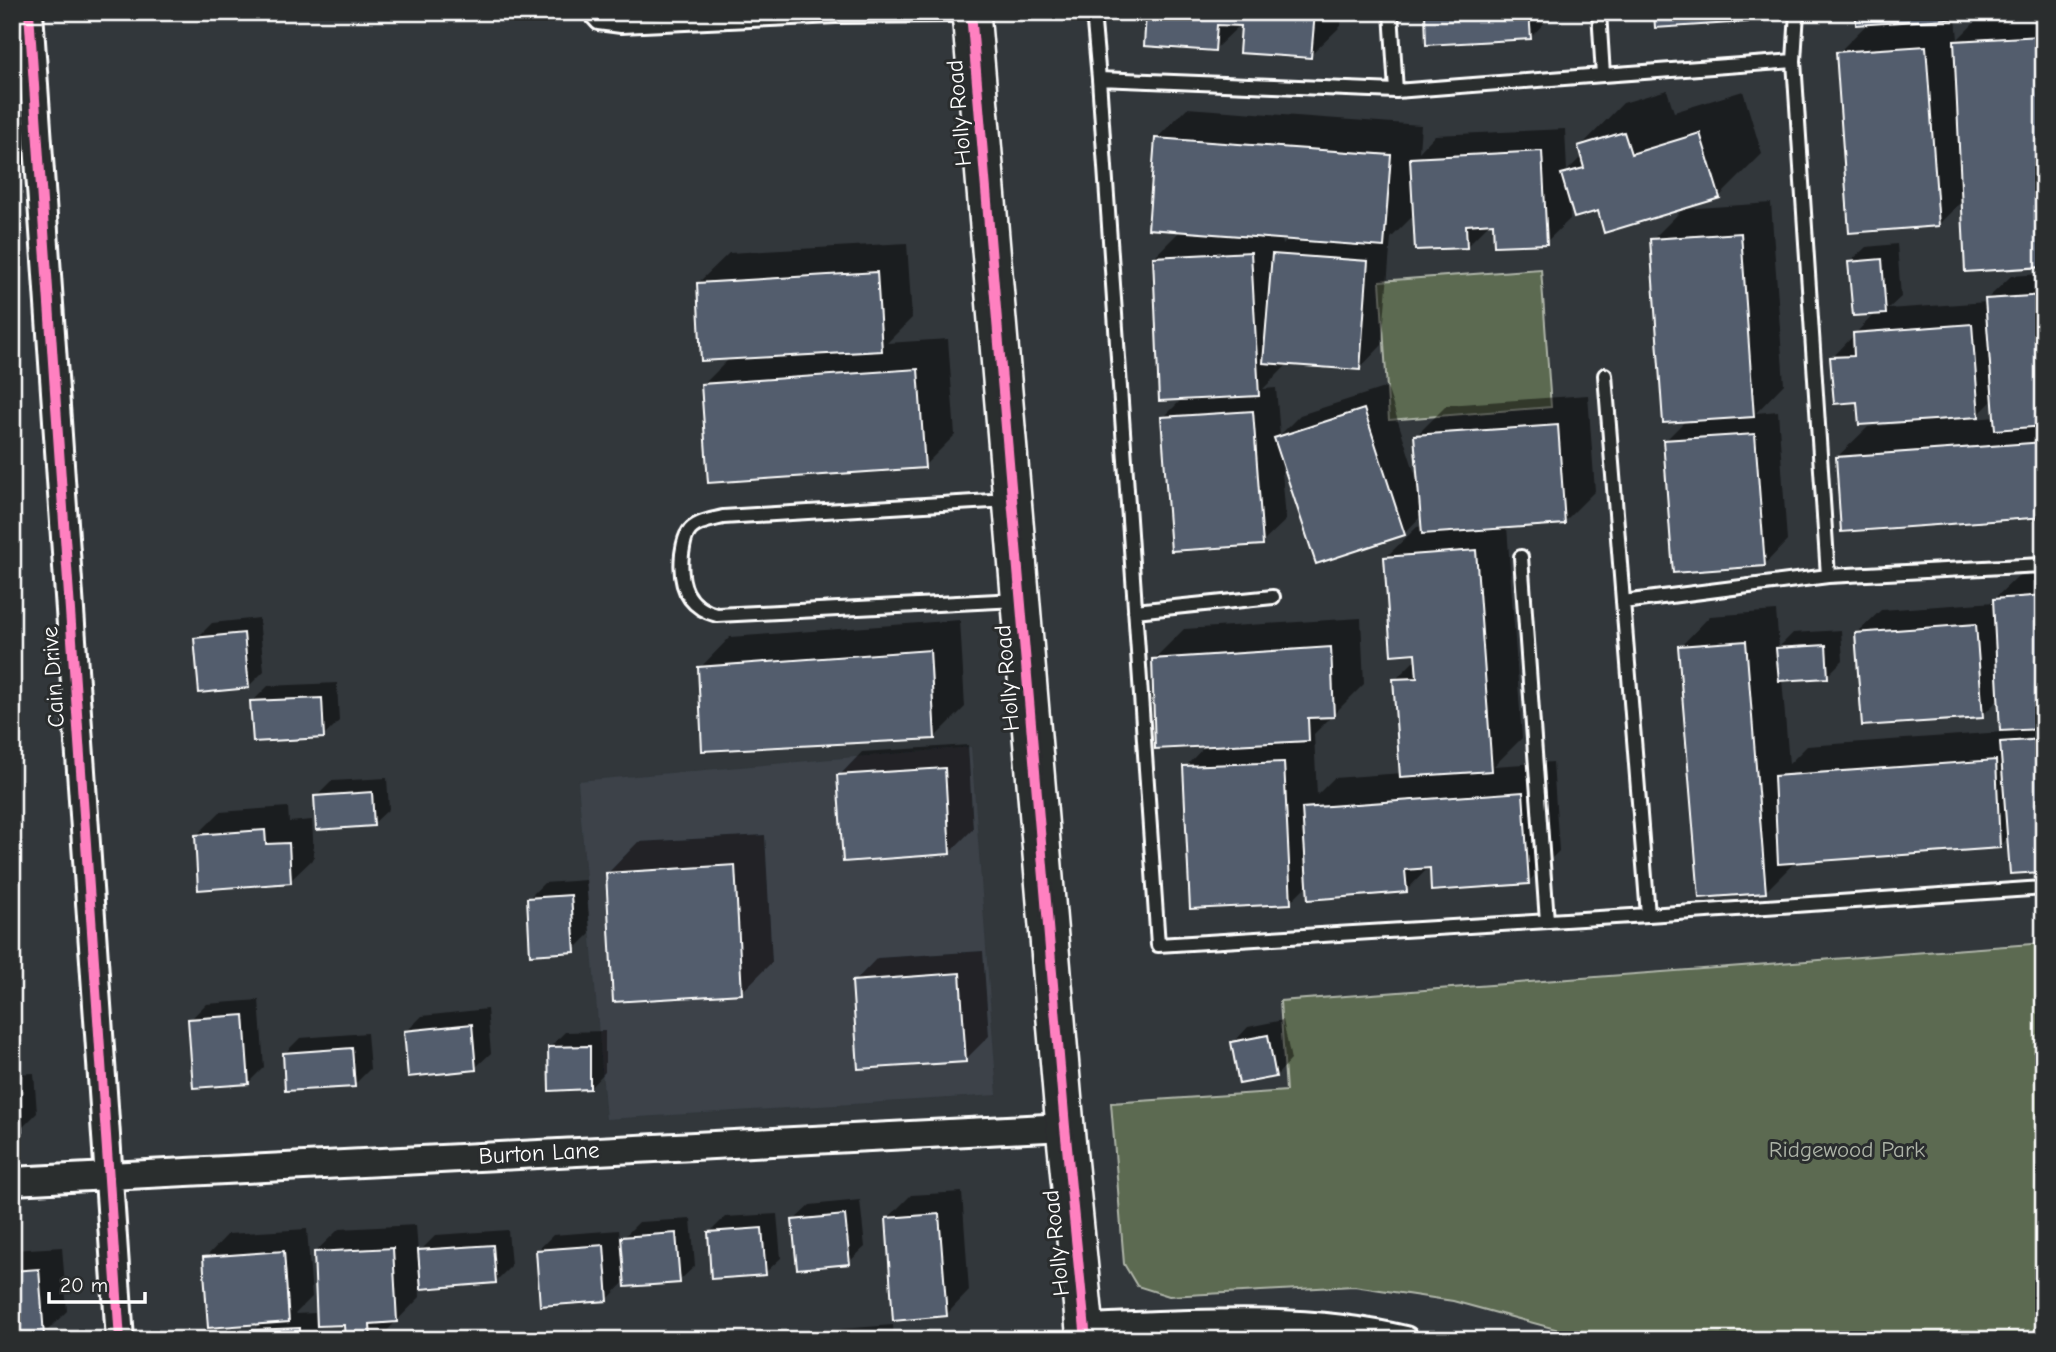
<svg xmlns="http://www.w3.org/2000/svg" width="2056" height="1352" font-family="'Comic Neue',sans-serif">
	<rect width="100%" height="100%" fill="#32373b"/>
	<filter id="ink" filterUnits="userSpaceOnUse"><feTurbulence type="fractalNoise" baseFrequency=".0143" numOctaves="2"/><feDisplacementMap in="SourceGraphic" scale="14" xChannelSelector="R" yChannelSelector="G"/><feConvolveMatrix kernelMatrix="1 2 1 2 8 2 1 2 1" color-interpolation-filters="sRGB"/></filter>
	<g filter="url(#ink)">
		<path fill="#3c424a" d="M 971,747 L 997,1095 L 606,1119 L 578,781 Z"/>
		<path fill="#5c6a51" stroke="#aeb4a8" stroke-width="2" d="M 1541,269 L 1551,407 L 1389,420 L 1380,281 Z
			M 2044,943 L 2044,1340 L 1596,1340 L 1453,1301 L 1354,1286 L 1169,1296 L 1137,1286 L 1124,1264 L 1111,1103 L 1286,1091 L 1280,1001 Z"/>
		<path fill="#0007" fill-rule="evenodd" d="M 1148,12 L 1342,12 L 1341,26 L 1310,56 L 1243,25 L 1240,25 L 1215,49 Z
			M 1427,12 L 1555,12 L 1530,38 Z
			M 1656,12 L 1754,12 L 1746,20 Z
			M 1858,12 L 2044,12 L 2044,265 L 1963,200 L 1938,225 L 1838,53 L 1869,22 ZM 1982,15 L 1958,39 L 1956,17 Z
			M 1667,90 L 1674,112 L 1743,91 L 1762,154 L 1719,197 L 1599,209 L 1569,198 L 1570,219 L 1546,242 L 1491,222 L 1467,246 L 1415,214 L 1391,238 L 1382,345 L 1359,369 L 1289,363 L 1263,389 L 1276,388 L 1280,435 L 1300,415 L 1387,387 L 1418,483 L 1416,436 L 1447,405 L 1588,395 L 1595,491 L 1564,522 L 1507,526 L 1522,738 L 1494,766 L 1553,762 L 1559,851 L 1528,882 L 1431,865 L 1406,891 L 1309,883 L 1290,902 L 1185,767 L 1207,744 L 1153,660 L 1184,629 L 1361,618 L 1364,684 L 1314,734 L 1317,795 L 1334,778 L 1402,773 L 1395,680 L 1417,658 L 1386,557 L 1417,527 L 1423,526 L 1422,515 L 1404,534 L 1281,458 L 1286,520 L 1262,543 L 1163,418 L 1183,398 L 1154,257 L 1181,230 L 1157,138 L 1187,108 L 1421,125 L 1419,152 L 1435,135 L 1565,129 L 1567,171 L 1582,156 L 1580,147 L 1623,103 ZM 1282,238 L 1289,238 L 1283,245 Z
			M 1771,203 L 1784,384 L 1756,413 L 1778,411 L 1787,541 L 1764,565 L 1665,441 L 1686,420 L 1652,240 L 1683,209 Z
			M 907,243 L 912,318 L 887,343 L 948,339 L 955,435 L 924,466 L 703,385 L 730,358 L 698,283 L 729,253 Z
			M 1897,244 L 1901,297 L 1888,309 L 1987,302 L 1987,299 L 2011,276 L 2044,274 L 2044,515 L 1837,457 L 1868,427 L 1900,424 L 1900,421 L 1859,400 L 1832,358 L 1875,313 L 1850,262 L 1866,247 ZM 1994,399 L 1995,417 L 1974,419 Z
			M 2044,574 L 2044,737 L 2026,738 L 2009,837 L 1999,847 L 1796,861 L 1766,891 L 1680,647 L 1710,616 L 1776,611 L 1779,647 L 1793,633 L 1841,630 L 1843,660 L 1827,676 L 1782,679 L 1789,764 L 1807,746 L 2002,732 L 2000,698 L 1982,716 L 1857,633 L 1881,610 L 1995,602 L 1994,599 L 2018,576 Z
			M 259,618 L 264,671 L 248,687 L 196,639 L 212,623 Z
			M 960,620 L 965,707 L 934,738 L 700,668 L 730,637 Z
			M 337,683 L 339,721 L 323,737 L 252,702 L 268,686 Z
			M 968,745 L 973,829 L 950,852 L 839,776 L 862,752 Z
			M 387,778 L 389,809 L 373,824 L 316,797 L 332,781 Z
			M 288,807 L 289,822 L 312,820 L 314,858 L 290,881 L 196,836 L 220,812 Z
			M 765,835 L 772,962 L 741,993 L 608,873 L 638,842 Z
			M 586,880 L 590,934 L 574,950 L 528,899 L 544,883 Z
			M 983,951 L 989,1036 L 965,1060 L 854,982 L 877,958 Z
			M 259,1000 L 264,1067 L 248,1083 L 190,1020 L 206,1004 Z
			M 487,1009 L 491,1053 L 475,1068 L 406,1032 L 422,1016 Z
			M 1283,1020 L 1291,1060 L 1276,1076 L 1233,1043 L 1248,1027 Z
			M 605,1031 L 605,1072 L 590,1088 L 549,1048 L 565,1032 Z
			M 367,1033 L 370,1069 L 354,1085 L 284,1054 L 300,1038 Z
			M 34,1073 L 37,1113 L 21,1129 L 12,1130 L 12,1074 Z
			M 962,1192 L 969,1291 L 946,1315 L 887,1219 L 911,1195 Z
			M 860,1200 L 865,1247 L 849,1262 L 794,1220 L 810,1205 Z
			M 777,1214 L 781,1258 L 765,1273 L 709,1233 L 725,1217 Z
			M 691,1219 L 695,1266 L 679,1281 L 626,1280 L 608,1299 L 538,1250 L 553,1235 L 619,1230 L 620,1241 L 639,1222 Z
			M 416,1225 L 418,1253 L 436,1235 L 508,1230 L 511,1266 L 495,1282 L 419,1274 L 420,1297 L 378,1340 L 346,1340 L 345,1323 L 315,1252 L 339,1229 Z
			M 307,1229 L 312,1297 L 295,1314 L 315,1313 L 316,1340 L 253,1340 L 253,1331 L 261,1323 L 205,1258 L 228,1234 Z
			M 62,1247 L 67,1311 L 43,1335 L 12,1337 L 12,1250 Z
			M 893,1325 L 894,1340 L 792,1340 L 800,1332 Z"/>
		<path fill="#535d6d" stroke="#fff" stroke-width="2" d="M 1146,12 L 1315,12 L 1311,58 L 1239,53 L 1241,26 L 1217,25 L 1215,51 L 1144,46 Z
			M 1425,12 L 1529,12 L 1531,39 L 1426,45 Z
			M 1654,12 L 1746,12 L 1747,22 L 1655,28 Z
			M 1856,12 L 2039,12 L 2039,13 L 1856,25 Z
			M 2041,36 L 2044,86 L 2044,267 L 1965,272 L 1954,41 Z
			M 1926,46 L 1939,226 L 1849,233 L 1836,52 Z
			M 1624,132 L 1631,154 L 1700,133 L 1720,198 L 1604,233 L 1598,211 L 1574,218 L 1561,174 L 1584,168 L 1578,146 Z
			M 1155,138 L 1391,155 L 1384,247 L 1148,229 Z
			M 1542,151 L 1547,244 L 1494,246 L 1493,223 L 1466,225 L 1467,248 L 1415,250 L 1410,158 Z
			M 1741,233 L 1754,417 L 1663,423 L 1650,239 Z
			M 1251,252 L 1259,396 L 1159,401 L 1153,257 Z
			M 1272,254 L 1368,261 L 1360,370 L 1263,363 Z
			M 1882,259 L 1886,314 L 1853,316 L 1848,262 Z
			M 877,272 L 882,351 L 701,361 L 697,283 Z
			M 2044,295 L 2044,426 L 1995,430 L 1985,299 Z
			M 1972,324 L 1979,417 L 1859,425 L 1857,402 L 1834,404 L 1830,357 L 1854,356 L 1853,333 Z
			M 918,369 L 925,468 L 708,483 L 701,384 Z
			M 1364,409 L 1405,535 L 1316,564 L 1274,438 Z
			M 1253,411 L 1263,545 L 1171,551 L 1161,417 Z
			M 1558,425 L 1565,524 L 1422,534 L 1414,435 Z
			M 1755,434 L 1765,566 L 1673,573 L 1663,440 Z
			M 2044,442 L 2044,517 L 1841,532 L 1836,457 Z
			M 1476,550 L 1492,771 L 1400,777 L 1393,679 L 1417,678 L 1415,653 L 1391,655 L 1384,557 Z
			M 2044,595 L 2044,729 L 2000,731 L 1993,599 Z
			M 1976,624 L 1983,718 L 1862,726 L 1855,633 Z
			M 244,633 L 249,688 L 199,693 L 194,638 Z
			M 1746,641 L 1766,893 L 1699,898 L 1678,646 Z
			M 1826,645 L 1828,678 L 1779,681 L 1776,648 Z
			M 1331,647 L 1334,717 L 1308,718 L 1309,741 L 1155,749 L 1152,659 Z
			M 930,650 L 935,739 L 702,751 L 698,667 Z
			M 322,698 L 324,738 L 253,742 L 250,701 Z
			M 2044,739 L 2044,872 L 2010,874 L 2000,742 Z
			M 1996,760 L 2000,848 L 1778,864 L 1774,776 Z
			M 1284,762 L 1291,904 L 1190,909 L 1183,766 Z
			M 945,768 L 950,854 L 843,862 L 837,775 Z
			M 372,792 L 374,826 L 316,830 L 314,796 Z
			M 1523,792 L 1529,884 L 1431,891 L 1430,868 L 1405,870 L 1407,892 L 1308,900 L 1302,808 Z
			M 265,830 L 266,844 L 289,843 L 291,883 L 198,890 L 195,835 Z
			M 735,865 L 742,994 L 613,1002 L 606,873 Z
			M 571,895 L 575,952 L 530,955 L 527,898 Z
			M 960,973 L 966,1062 L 858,1069 L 852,981 Z
			M 244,1015 L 249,1084 L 193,1088 L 188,1019 Z
			M 472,1024 L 476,1070 L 408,1077 L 404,1031 Z
			M 1268,1035 L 1276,1077 L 1239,1084 L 1231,1042 Z
			M 590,1046 L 590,1089 L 549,1091 L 548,1047 Z
			M 352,1048 L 355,1087 L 285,1091 L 283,1053 Z
			M 19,1087 L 22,1131 L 12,1131 L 12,1088 Z
			M 939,1214 L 947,1316 L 893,1321 L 886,1218 Z
			M 845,1215 L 850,1264 L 797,1269 L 792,1220 Z
			M 762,1228 L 766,1275 L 711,1279 L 708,1232 Z
			M 676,1233 L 680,1283 L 625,1287 L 621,1237 Z
			M 493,1245 L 496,1283 L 421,1289 L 418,1250 Z
			M 604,1245 L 608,1301 L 540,1306 L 536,1250 Z
			M 393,1248 L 397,1322 L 370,1324 L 371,1340 L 345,1340 L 344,1325 L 317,1326 L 314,1252 Z
			M 284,1251 L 289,1322 L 208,1328 L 203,1257 Z
			M 39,1269 L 44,1336 L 12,1339 L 12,1271 Z
			M 300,1328 L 300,1340 L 252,1340 L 251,1330 Z"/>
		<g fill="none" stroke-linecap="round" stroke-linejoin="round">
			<g stroke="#fff" stroke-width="18">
				<path id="service" d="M 588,12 L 598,23 L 621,26 L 836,16 L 968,15
					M 1093,12 L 1099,79 L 1396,91 L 1603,75
					M 1391,12 L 1396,91
					M 1599,12 L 1603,75 L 1794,61 L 1828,576 L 2044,565
					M 1794,61 L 1797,12
					M 1099,79 L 1158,945 L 1648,915
					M 1605,375 L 1648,915 L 2044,888
					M 1008,500 L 723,517 C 712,520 694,522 688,533 C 684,538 683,548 682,554 C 679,583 686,607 717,615 L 1017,600
					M 1521,557 L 1547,921
					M 1623,602 L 1828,576
					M 1135,611 L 1273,597"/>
			</g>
			<g stroke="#fff" stroke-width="32">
				<path id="minor" d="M 29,12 L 120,1340
					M 12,1181 L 1065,1127
					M 1085,1328 C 1189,1324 1303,1315 1405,1340"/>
			</g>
			<g stroke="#fff" stroke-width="42">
				<path id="secondary" d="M 971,12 L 1065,1127 L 1086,1340"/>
			</g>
			<use href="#service" stroke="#2a2d2e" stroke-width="12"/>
			<use href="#minor" stroke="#2a2d2e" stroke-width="26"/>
			<use href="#secondary" stroke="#2a2d2e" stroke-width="37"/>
			<g stroke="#2a2d2e" stroke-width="15">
				<path id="cycleway" d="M 29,12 L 120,1340
					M 971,12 L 1065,1127 L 1086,1340"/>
			</g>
			<use href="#cycleway" stroke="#ff80c0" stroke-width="10"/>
		</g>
	</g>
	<g text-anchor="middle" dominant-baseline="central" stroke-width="6" stroke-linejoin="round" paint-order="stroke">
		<g font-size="23" fill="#fff" stroke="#2a2d2e">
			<text transform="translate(959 113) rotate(-95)">Holly Road</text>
			<text transform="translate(53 677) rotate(-94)">Cain Drive</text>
			<text transform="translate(1007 678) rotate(-95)">Holly Road</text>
			<text transform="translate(539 1153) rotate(-3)">Burton Lane</text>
			<text transform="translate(1056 1243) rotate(-96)">Holly Road</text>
		</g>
		<g font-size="23" fill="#aeb4a8" stroke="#2a2d2e">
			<text x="1847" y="1149">Ridgewood Park</text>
		</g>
	</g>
	<rect width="2056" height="1352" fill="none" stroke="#2a2d2e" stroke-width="42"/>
	<rect x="21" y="21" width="2014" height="1310" fill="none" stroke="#fff" stroke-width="2.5" filter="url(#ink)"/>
	<path d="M49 1292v10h96v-10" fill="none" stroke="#ffffff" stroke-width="3.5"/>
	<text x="60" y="1292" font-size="21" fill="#ffffff" stroke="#2a2d2e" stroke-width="5" paint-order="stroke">20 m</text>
</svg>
